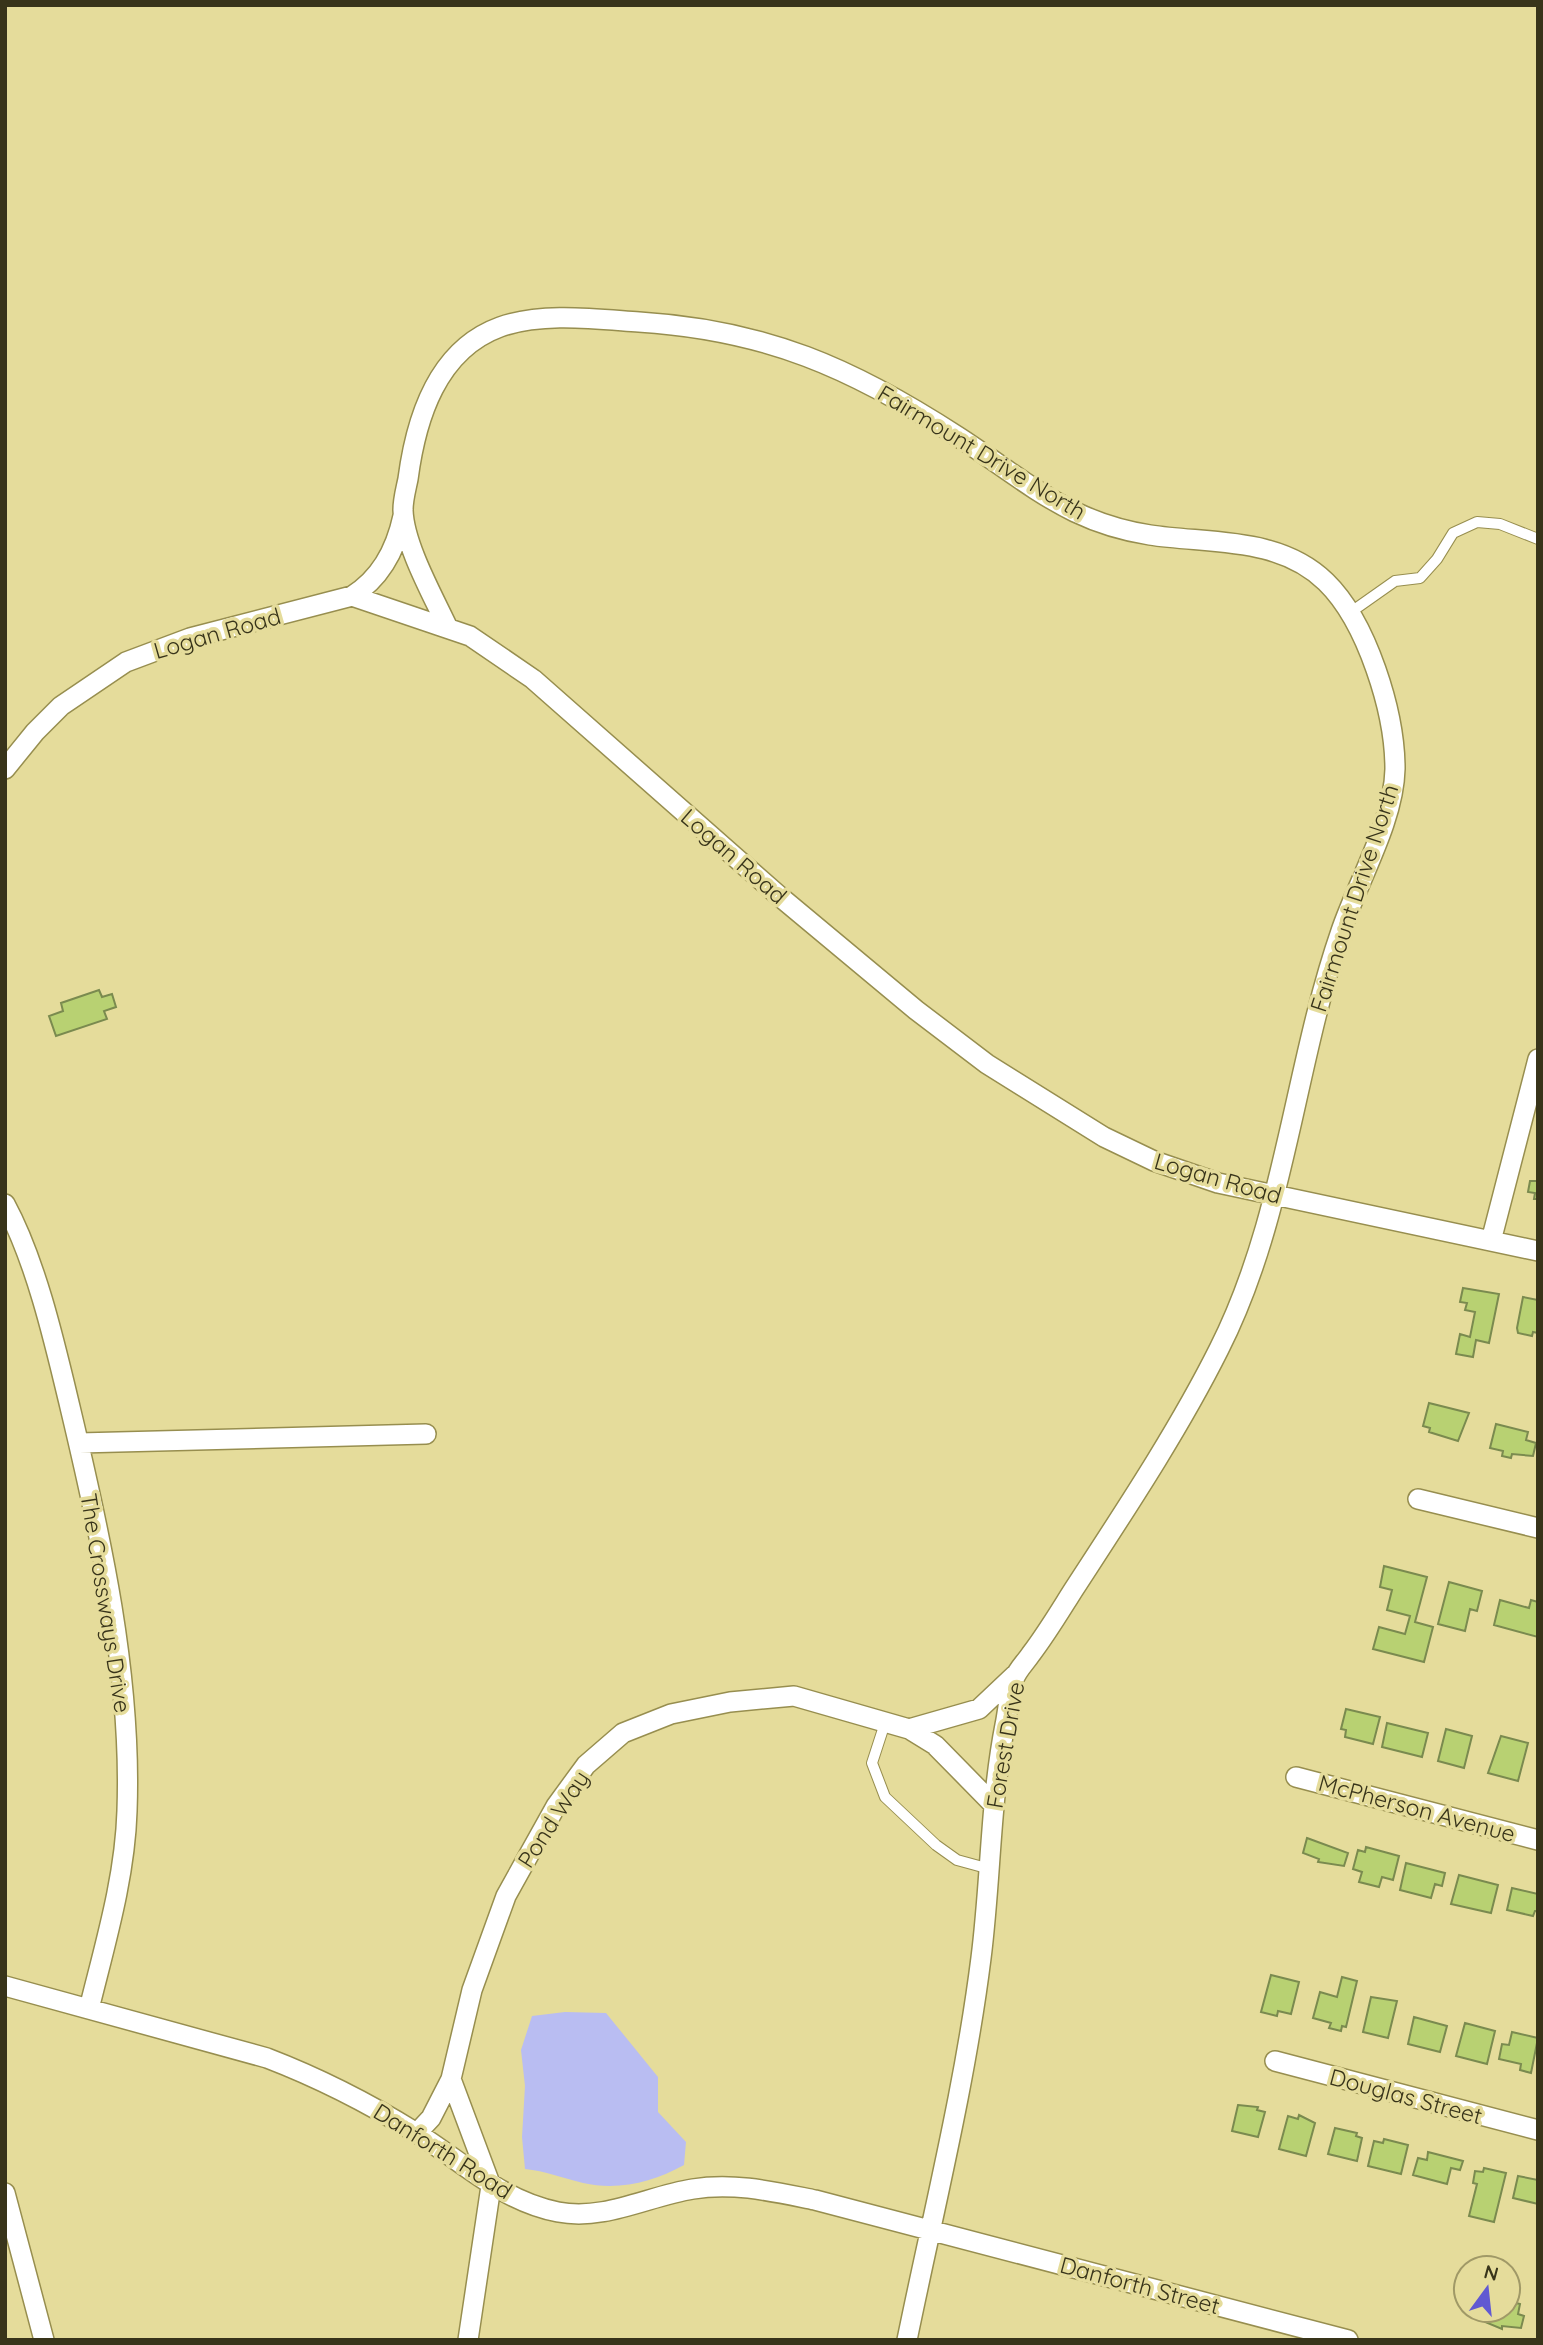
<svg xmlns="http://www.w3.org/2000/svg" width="1543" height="2345" font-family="Quicksand,sans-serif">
	<rect width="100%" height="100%" fill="#e5dc9b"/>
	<path fill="#b9bdf2" d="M 565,2012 L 606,2013 L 658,2077 L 658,2112 L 686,2142 L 684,2165 C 653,2182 619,2191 583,2183 C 563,2178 545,2171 525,2169 L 522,2137 L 525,2086 L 521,2050 L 532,2016 Z"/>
	<path fill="#b8d172" stroke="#7a8a4f" stroke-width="2" d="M 99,990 L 102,997 L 112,994 L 116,1007 L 104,1011 L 107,1019 L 56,1036 L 49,1016 L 63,1011 L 61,1003 Z
		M 1530,1181 L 1538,1181 L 1538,1199 L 1534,1199 L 1535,1193 L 1528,1192 Z
		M 1463,1288 L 1499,1294 L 1489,1343 L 1476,1340 L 1473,1357 L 1456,1354 L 1460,1334 L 1470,1337 L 1475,1312 L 1465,1310 L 1467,1303 L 1460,1302 Z
		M 1523,1297 L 1538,1300 L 1538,1333 L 1533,1332 L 1532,1336 L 1518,1333 L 1517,1328 Z
		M 1429,1403 L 1469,1413 L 1458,1441 L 1429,1432 L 1430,1428 L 1423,1426 Z
		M 1496,1424 L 1528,1432 L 1526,1440 L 1536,1443 L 1533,1456 L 1512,1454 L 1511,1458 L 1502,1456 L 1503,1451 L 1490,1448 Z
		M 1384,1566 L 1427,1577 L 1415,1622 L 1433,1627 L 1424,1662 L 1373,1649 L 1379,1627 L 1405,1634 L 1410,1616 L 1387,1610 L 1392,1590 L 1380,1587 Z
		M 1449,1582 L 1482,1591 L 1477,1611 L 1470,1609 L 1465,1631 L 1438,1624 Z
		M 1500,1600 L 1529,1608 L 1531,1600 L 1538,1602 L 1538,1637 L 1494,1625 Z
		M 1346,1709 L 1380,1717 L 1373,1744 L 1345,1737 L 1346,1730 L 1341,1729 Z
		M 1387,1723 L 1428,1733 L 1422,1757 L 1382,1747 Z
		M 1446,1729 L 1472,1736 L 1464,1768 L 1438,1761 Z
		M 1501,1736 L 1528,1743 L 1518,1781 L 1488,1773 Z
		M 1307,1838 L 1348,1853 L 1344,1866 L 1318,1862 L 1319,1859 L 1303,1853 Z
		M 1366,1847 L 1399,1856 L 1393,1880 L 1382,1877 L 1379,1887 L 1359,1882 L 1362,1872 L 1353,1869 L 1358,1850 L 1365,1852 Z
		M 1406,1863 L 1445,1873 L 1442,1886 L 1435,1884 L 1431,1898 L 1400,1890 Z
		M 1459,1875 L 1498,1885 L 1491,1913 L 1451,1904 Z
		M 1512,1888 L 1538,1894 L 1538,1911 L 1535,1911 L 1533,1916 L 1507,1910 Z
		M 1271,1975 L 1299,1982 L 1291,2014 L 1278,2011 L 1277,2016 L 1261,2012 Z
		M 1342,1977 L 1357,1981 L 1346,2027 L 1342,2026 L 1341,2031 L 1329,2028 L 1331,2023 L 1313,2018 L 1320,1992 L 1337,1997 Z
		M 1371,1997 L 1397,2001 L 1388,2038 L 1363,2032 Z
		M 1414,2017 L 1447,2026 L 1440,2052 L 1408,2044 Z
		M 1465,2023 L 1495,2031 L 1487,2064 L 1456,2056 Z
		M 1512,2032 L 1538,2038 L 1531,2073 L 1520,2070 L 1521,2064 L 1499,2059 L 1502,2044 L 1509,2045 Z
		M 1238,2105 L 1258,2107 L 1257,2110 L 1265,2112 L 1258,2137 L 1232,2131 Z
		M 1299,2115 L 1315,2123 L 1306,2156 L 1279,2149 L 1288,2116 L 1298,2119 Z
		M 1335,2128 L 1357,2133 L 1356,2136 L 1362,2138 L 1357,2161 L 1328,2154 Z
		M 1384,2139 L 1408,2145 L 1401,2174 L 1368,2166 L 1374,2141 L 1383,2143 Z
		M 1428,2152 L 1463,2161 L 1460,2170 L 1451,2168 L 1447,2184 L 1413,2175 L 1418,2158 L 1427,2160 Z
		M 1484,2168 L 1506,2173 L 1494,2222 L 1469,2216 L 1477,2184 L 1473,2183 L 1475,2171 L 1483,2172 Z
		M 1518,2176 L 1538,2180 L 1538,2204 L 1513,2198 Z
		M 1508,2301 L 1520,2304 L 1518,2314 L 1524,2316 L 1521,2328 L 1502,2326 L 1502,2329 L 1485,2322 L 1488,2310 L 1508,2310 Z"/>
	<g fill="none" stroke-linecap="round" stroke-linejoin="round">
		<g stroke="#978e4f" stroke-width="12">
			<path id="service" d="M 1351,612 L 1395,581 L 1420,578 L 1437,559 L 1453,533 L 1477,522 L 1500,524 L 1538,539
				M 885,1723 L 872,1763 L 885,1797 L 936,1845 L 957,1860 L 990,1869"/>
		</g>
		<g stroke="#978e4f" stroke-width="22">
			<path id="minor" d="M 352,596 C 381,578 396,549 403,516
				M 447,626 C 432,594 404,544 403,510 C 403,499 406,489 408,479 C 416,418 437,350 500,327 C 542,312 596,319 639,322 C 766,330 852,368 957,436 C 996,461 1034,492 1075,512 C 1098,523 1124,531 1150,535 C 1209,544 1279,536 1326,582 C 1367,622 1395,712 1395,769 C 1394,821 1358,881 1341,931 C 1294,1067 1285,1219 1219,1349 C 1178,1431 1124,1512 1074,1589 C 1060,1611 1047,1633 1031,1654 C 1025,1663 1018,1669 1014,1679 C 1009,1693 1008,1711 1005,1725 C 990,1802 991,1880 981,1958 C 965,2086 933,2213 907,2340
				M 5,769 L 35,732 L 61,706 L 126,662 L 190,638 L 352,596 L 470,636 L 533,679 L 778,895 L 916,1010 L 987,1064 L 1104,1137 L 1154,1161 L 1218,1183 L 1538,1251
				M 5,1204 C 36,1261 55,1344 70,1407 C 101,1537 132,1676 127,1811 C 125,1878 105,1944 89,2009
				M 1491,1241 L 1538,1059
				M 79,1443 L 426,1434
				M 1418,1499 L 1538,1528
				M 909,1729 L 979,1709 L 1015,1675
				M 1296,1777 L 1538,1840
				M 5,1986 L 267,2058 C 319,2078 368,2103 415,2132 C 462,2161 501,2201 558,2212 C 605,2221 648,2196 693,2189 C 734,2182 775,2192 815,2200 L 1348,2340
				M 1275,2061 L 1538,2130
				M 417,2133 L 431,2118 L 451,2079
				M 5,2193 L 44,2340
				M 468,2340 L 491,2186 L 451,2079 L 472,1990 L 506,1896 L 556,1806 L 586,1765 L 623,1733 L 671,1714 L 730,1702 L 794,1696 L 909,1729 L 935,1745 L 993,1804"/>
		</g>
		<use href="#service" stroke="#fff" stroke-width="10"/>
		<use href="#minor" stroke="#fff" stroke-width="19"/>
	</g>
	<g text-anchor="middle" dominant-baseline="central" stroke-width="7" stroke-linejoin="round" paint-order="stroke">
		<g font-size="23" fill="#38341a" stroke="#e5dc9b">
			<text transform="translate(982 452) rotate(31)">Fairmount Drive North</text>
			<text transform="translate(217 633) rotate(-16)">Logan Road</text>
			<text transform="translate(734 856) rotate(41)">Logan Road</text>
			<text transform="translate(1354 898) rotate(-72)">Fairmount Drive North</text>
			<text transform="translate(1218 1178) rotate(16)">Logan Road</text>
			<text transform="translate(106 1603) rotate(81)">The Crossways Drive</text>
			<text transform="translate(1005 1745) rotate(-80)">Forest Drive</text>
			<text transform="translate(1417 1808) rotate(15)">McPherson Avenue</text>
			<text transform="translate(553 1819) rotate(-57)">Pond Way</text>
			<text transform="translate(1406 2096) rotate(15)">Douglas Street</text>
			<text transform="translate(443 2151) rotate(32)">Danforth Road</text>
			<text transform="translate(1140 2285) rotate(15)">Danforth Street</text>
		</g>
	</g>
	<rect width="1543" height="2345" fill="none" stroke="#38341a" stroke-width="14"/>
	<g transform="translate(1487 2289) rotate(15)"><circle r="33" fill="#e5dc9b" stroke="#a09967" stroke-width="2"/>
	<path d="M0-5L12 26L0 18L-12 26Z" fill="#6159d2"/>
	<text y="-10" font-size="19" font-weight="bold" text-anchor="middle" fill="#38341a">N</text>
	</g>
</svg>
